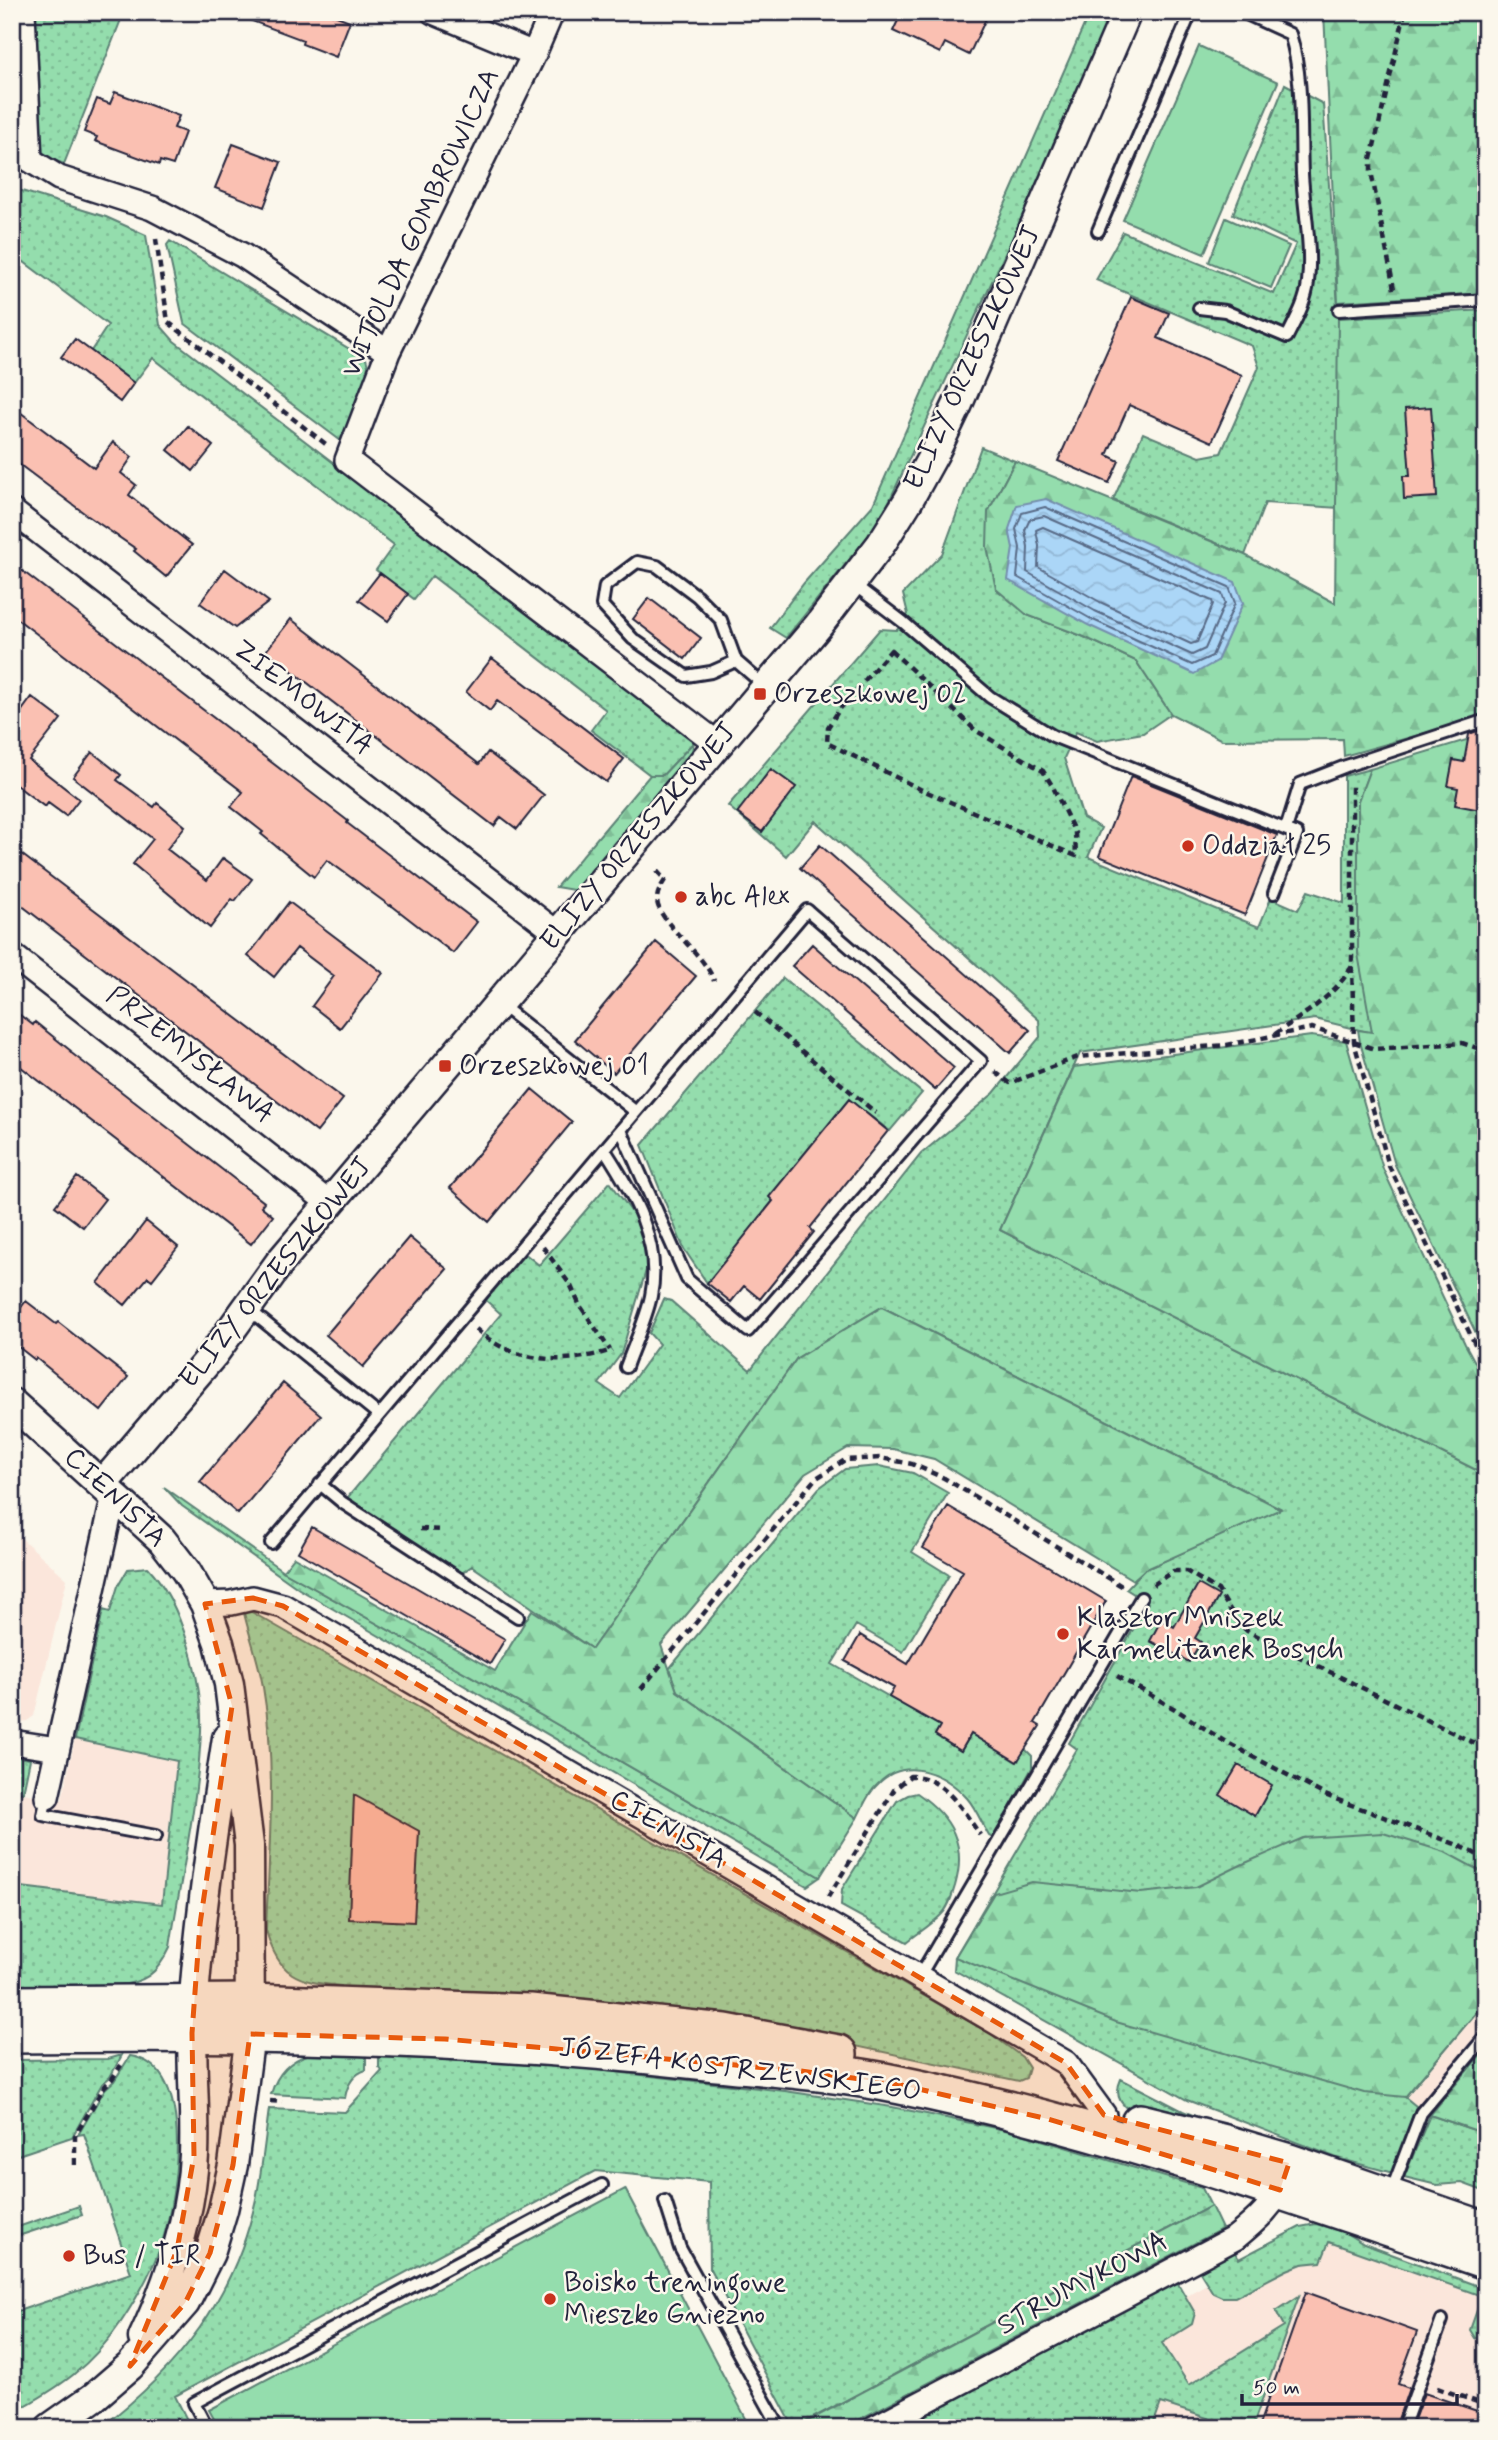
<svg xmlns="http://www.w3.org/2000/svg" width="1498" height="2440" font-family="Mynerve,sans-serif">
	<defs>
		<pattern id="grass-dots" width="8" height="8" patternUnits="userSpaceOnUse" patternTransform="scale(1.75)"><rect width="8" height="8" fill="#94ddad"/><path d="M2 2h.1M6 6h.1" fill="none" stroke="#7fbd96" stroke-width="1.8" stroke-linecap="round"/></pattern>
		<pattern id="forest-firs" width="22" height="20" patternUnits="userSpaceOnUse" patternTransform="scale(1.75)"><rect width="22" height="20" fill="#94ddad"/><path d="M5 1l3.5 6h-7zM16 11l3.5 6h-7z" fill="#7fbd96"/></pattern>
		<pattern id="water-waves" width="16" height="10" patternUnits="userSpaceOnUse" patternTransform="scale(1.75)"><rect width="16" height="10" fill="#abd6f7"/><path d="M0 5q4-4 8 0t8 0" fill="none" stroke="#93b7d5"/></pattern>
	</defs>
	<rect width="100%" height="100%" fill="#fbf7ec"/>
	<filter id="ink" filterUnits="userSpaceOnUse"><feTurbulence type="fractalNoise" baseFrequency=".0143" numOctaves="2"/><feDisplacementMap in="SourceGraphic" scale="14" xChannelSelector="R" yChannelSelector="G"/><feConvolveMatrix kernelMatrix="1 2 1 2 8 2 1 2 1" color-interpolation-filters="sRGB"/></filter>
	<g filter="url(#ink)">
		<path fill="#fbe6db" d="M 12,1530 L 67,1579 L 34,1716 L 27,1721 L 18,1722 L 12,1721 Z
			M 75,1739 L 177,1761 L 162,1905 L 12,1886 L 12,1791 L 62,1800 Z
			M 1486,2001 L 1486,2134 L 1421,2113 L 1416,2106 L 1405,2097 Z
			M 1306,2229 L 1486,2293 L 1486,2428 L 947,2428 Z"/>
		<path fill="url(#grass-dots)" stroke="#5b8074" stroke-width="2" d="M 33,12 L 124,12 L 64,164 L 34,152 Z
			M 1088,16 L 1111,27 L 879,523 L 786,638 L 770,628 L 804,583 L 873,505 Z
			M 1285,84 L 1323,104 L 1353,509 L 1265,503 L 1245,555 L 1113,500 L 1143,433 L 1200,457 L 1221,453 L 1259,367 L 1252,346 L 1096,280 L 1123,232 L 1274,294 L 1296,244 L 1233,214 Z
			M 12,188 L 106,217 L 146,235 L 160,325 L 174,341 L 689,734 L 694,742 L 663,775 L 650,775 L 591,730 L 606,710 L 432,576 L 414,599 L 376,570 L 394,545 L 153,358 L 134,383 L 91,351 L 108,325 L 12,253 Z
			M 170,241 L 366,359 L 372,378 L 345,444 L 184,323 L 167,245 Z
			M 981,447 L 1015,461 L 988,512 L 1027,615 L 1082,636 L 1136,661 L 1171,714 L 1143,733 L 1097,741 L 1076,732 L 1064,758 L 1083,818 L 1101,828 L 1088,857 L 1259,927 L 1271,898 L 1298,910 L 1308,891 L 1344,903 L 1344,776 L 1370,769 L 1358,801 L 1372,1033 L 1315,1019 L 1080,1053 L 1000,1230 L 1486,1475 L 1486,2001 L 1405,2097 L 1416,2106 L 1393,2173 L 1337,2158 L 1187,2100 L 954,1970 L 955,1957 L 1077,1749 L 1069,1743 L 1148,1603 L 1126,1589 L 1144,1570 L 1280,1508 L 882,1307 L 797,1358 L 592,1649 L 472,1566 L 456,1577 L 343,1503 L 501,1314 L 480,1295 L 519,1249 L 539,1265 L 610,1182 L 636,1218 L 650,1257 L 621,1354 L 599,1384 L 620,1398 L 659,1344 L 649,1333 L 664,1299 L 671,1301 L 750,1370 L 921,1154 L 994,1093 L 1040,1037 L 1039,1020 L 815,821 L 786,856 L 728,806 L 880,629 L 897,630 L 908,614 L 903,594 L 942,554 Z
			M 783,978 L 922,1093 L 890,1131 L 849,1100 L 773,1201 L 707,1283 L 684,1249 L 642,1145 Z
			M 879,1466 L 913,1473 L 948,1493 L 912,1552 L 949,1575 L 903,1652 L 856,1625 L 832,1664 L 940,1726 L 935,1735 L 961,1751 L 971,1734 L 1016,1762 L 1025,1749 L 1032,1756 L 1032,1768 L 993,1838 L 989,1836 C 982,1824 976,1808 967,1798 C 944,1773 905,1755 877,1785 C 868,1793 863,1807 857,1818 L 677,1691 L 669,1669 L 819,1488 L 845,1469 Z
			M 164,1487 L 283,1571 L 544,1717 L 820,1877 L 807,1886 L 299,1589 L 182,1506 Z
			M 148,1567 C 182,1603 203,1681 201,1731 C 198,1802 181,1876 170,1947 C 157,1975 144,1983 114,1986 L 113,1996 L 12,1998 L 12,1886 L 162,1904 L 177,1761 L 75,1739 L 103,1610 L 110,1612 L 118,1586 L 128,1569 Z
			M 248,1610 L 991,2034 L 1022,2057 L 1029,2068 L 1026,2078 L 1019,2081 L 729,2019 L 341,1993 L 341,1986 C 298,1982 278,1976 266,1930 C 269,1850 277,1767 263,1687 C 259,1662 250,1638 244,1613 Z
			M 12,1756 L 30,1759 L 23,1793 L 12,1791 Z
			M 917,1793 C 952,1817 967,1845 955,1886 C 952,1895 949,1908 941,1915 C 931,1925 918,1933 907,1942 L 841,1906 L 842,1889 L 897,1801 L 908,1795 Z
			M 310,2054 L 366,2056 L 366,2070 C 353,2074 347,2086 345,2098 L 271,2094 C 277,2073 290,2060 310,2054 Z
			M 122,2055 L 110,2077 L 102,2084 L 72,2137 L 12,2157 L 12,2060 L 108,2059 Z
			M 386,2055 L 561,2066 L 785,2091 L 892,2107 L 1015,2132 L 1202,2188 L 1211,2206 L 794,2428 L 710,2269 L 709,2182 L 595,2171 L 175,2396 L 191,2428 L 100,2428 C 179,2368 235,2297 256,2199 C 262,2170 265,2139 269,2109 L 345,2112 L 382,2071 L 379,2067 L 379,2058 Z
			M 130,2056 C 196,2066 177,2191 164,2236 C 155,2266 139,2295 121,2322 C 91,2367 59,2388 12,2413 L 12,2313 L 131,2273 L 84,2134 L 78,2135 L 105,2089 L 114,2081 Z
			M 1121,2079 L 1183,2111 L 1260,2143 L 1129,2110 C 1118,2102 1115,2092 1121,2079 Z
			M 1430,2115 L 1486,2134 L 1486,2192 L 1462,2183 L 1437,2185 L 1404,2177 Z
			M 79,2206 L 82,2215 L 12,2238 L 12,2229 Z
			M 1316,2224 L 1344,2232 L 1364,2244 L 1486,2289 L 1485,2340 L 1475,2338 L 1470,2330 L 1482,2296 L 1329,2242 L 1321,2262 L 1302,2264 L 1287,2270 L 1235,2297 L 1222,2297 L 1213,2293 L 1197,2267 L 1232,2248 L 1239,2259 L 1300,2227 Z
			M 1176,2280 L 1195,2313 L 1192,2324 L 1162,2343 L 1189,2385 L 1284,2326 L 1276,2311 L 1299,2296 L 1252,2428 L 1238,2428 L 1161,2403 L 1152,2428 L 891,2428 Z"/>
		<path fill="url(#forest-firs)" stroke="#5b8074" stroke-width="2" d="M 1324,12 L 1486,12 L 1486,293 L 1338,302 Z
			M 1486,310 L 1486,716 L 1344,756 L 1343,739 L 1222,740 L 1171,714 L 1136,661 L 1082,636 L 1027,615 L 996,589 L 987,547 L 988,512 L 1015,461 L 1245,555 L 1335,603 L 1338,318 Z
			M 1486,734 L 1486,1354 L 1395,1165 L 1360,1042 L 1358,1030 L 1372,1032 L 1358,954 L 1358,801 L 1370,769 Z
			M 694,742 L 691,755 L 579,891 L 556,887 L 650,775 L 663,775 Z
			M 1311,1036 L 1346,1041 L 1383,1169 L 1465,1344 L 1486,1382 L 1486,1475 L 1000,1230 L 1074,1067 Z
			M 882,1307 L 1281,1509 L 1144,1570 L 1133,1580 L 934,1459 L 893,1449 L 848,1448 L 805,1474 L 661,1645 L 677,1691 L 857,1818 L 820,1877 L 544,1717 L 283,1571 L 294,1557 L 495,1671 L 532,1610 L 592,1649 L 797,1358 Z
			M 1383,1833 L 1445,1852 L 1486,1874 L 1486,2001 L 1405,2097 L 1364,2093 L 1116,2022 L 955,1957 L 994,1893 L 1032,1882 L 1141,1893 L 1196,1887 L 1243,1864 L 1303,1838 Z
			M 1486,2048 L 1486,2134 L 1430,2115 Z
			M 1211,2206 L 1222,2229 L 843,2428 L 795,2428 Z"/>
		<path fill="#94ddad" stroke="#5b8074" stroke-width="2" d="M 1199,46 L 1278,82 L 1204,254 L 1123,220 Z
			M 1226,218 L 1289,246 L 1271,288 L 1209,262 Z
			M 625,2189 L 751,2428 L 219,2428 L 209,2410 Z"/>
		<path fill="url(#water-waves)" stroke="#748eac" stroke-width="2" d="M 1046,499 L 1235,582 L 1243,603 L 1217,661 L 1194,674 L 1088,625 L 1008,580 L 1013,548 L 1009,529 L 1017,505 Z"/>
		<g fill="none" stroke-linecap="round" stroke-linejoin="round">
			<path stroke="#596a86" stroke-width="2" d="M 1045,507 L 1229,587 L 1235,603 L 1212,656 L 1192,665 L 1091,619 L 1017,577 L 1020,548 L 1016,529 L 1022,513 Z
				M 1044,516 L 1222,594 L 1225,603 L 1205,649 L 1192,655 L 1095,611 L 1027,572 L 1028,547 L 1025,530 L 1030,519 Z
				M 1043,527 L 1212,601 L 1213,604 L 1197,642 L 1191,644 L 1100,602 L 1038,567 L 1039,546 L 1036,530 Z"/>
		</g>
		<path fill="#fac0b2" stroke="#22223b" stroke-width="2" d="M 237,12 L 326,12 L 350,21 L 336,57 L 302,44 L 303,40 L 236,15 Z
			M 902,12 L 910,12 L 925,20 L 929,12 L 989,12 L 969,55 L 945,43 L 940,53 L 893,31 Z
			M 115,92 L 179,116 L 174,128 L 185,132 L 173,165 L 160,161 L 159,165 L 95,141 L 97,137 L 84,132 L 97,99 L 110,104 Z
			M 233,144 L 281,162 L 264,207 L 215,188 Z
			M 1131,297 L 1169,313 L 1158,338 L 1242,375 L 1212,442 L 1129,405 L 1107,455 L 1119,461 L 1109,483 L 1058,461 Z
			M 75,339 L 134,383 L 120,402 L 61,357 Z
			M 12,406 L 94,468 L 113,442 L 132,457 L 121,473 L 136,485 L 129,495 L 192,545 L 166,577 L 134,551 L 136,549 L 88,516 L 12,459 Z
			M 1431,407 L 1437,497 L 1404,499 L 1403,476 L 1410,476 L 1405,409 Z
			M 188,426 L 213,446 L 193,471 L 168,450 Z
			M 12,563 L 348,821 L 347,823 L 477,922 L 453,953 L 391,905 L 390,906 L 327,860 L 314,877 L 261,834 L 263,832 L 231,807 L 243,792 L 12,615 Z
			M 225,569 L 269,602 L 235,628 L 200,603 Z
			M 380,573 L 408,594 L 388,621 L 359,600 Z
			M 649,598 L 701,638 L 685,659 L 633,619 Z
			M 291,619 L 479,764 L 488,752 L 544,795 L 517,829 L 501,817 L 494,826 L 266,651 Z
			M 492,658 L 624,759 L 606,782 L 497,701 L 490,711 L 466,692 Z
			M 32,697 L 61,719 L 29,760 L 79,799 L 66,816 L 48,803 L 45,807 L 12,782 L 12,724 Z
			M 1486,728 L 1486,811 L 1455,805 L 1458,788 L 1448,786 L 1453,760 L 1464,762 L 1469,734 Z
			M 92,752 L 121,775 L 117,780 L 154,807 L 157,803 L 185,826 L 167,849 L 207,880 L 223,858 L 252,879 L 235,901 L 232,899 L 210,928 L 133,864 L 153,839 L 73,777 Z
			M 771,769 L 796,787 L 762,832 L 737,813 Z
			M 1131,776 L 1277,835 L 1245,915 L 1099,856 Z
			M 820,845 L 1030,1030 L 1010,1053 L 800,868 Z
			M 12,847 L 343,1099 L 317,1132 L 12,898 Z
			M 289,902 L 383,973 L 340,1028 L 312,1006 L 334,976 L 297,948 L 274,977 L 248,956 Z
			M 656,942 L 696,976 L 614,1073 L 575,1040 Z
			M 812,944 L 954,1068 L 935,1090 L 792,966 Z
			M 12,1009 L 33,1025 L 35,1022 L 71,1051 L 70,1052 L 264,1202 L 261,1206 L 273,1216 L 251,1244 L 12,1060 Z
			M 532,1089 L 572,1122 L 489,1222 L 450,1188 Z
			M 849,1099 L 888,1131 L 810,1228 L 814,1232 L 760,1299 L 744,1286 L 731,1302 L 707,1283 L 773,1201 L 769,1197 Z
			M 77,1177 L 105,1199 L 83,1227 L 55,1206 Z
			M 146,1221 L 178,1247 L 152,1280 L 148,1277 L 125,1305 L 98,1283 Z
			M 409,1237 L 447,1269 L 363,1367 L 326,1335 Z
			M 26,1301 L 56,1324 L 58,1322 L 128,1377 L 101,1411 L 36,1358 L 35,1360 L 12,1342 L 12,1319 Z
			M 283,1383 L 321,1415 L 238,1514 L 200,1482 Z
			M 948,1506 L 1106,1601 L 1035,1723 L 1040,1726 L 1017,1762 L 971,1734 L 961,1751 L 935,1735 L 940,1726 L 889,1697 L 894,1688 L 845,1661 L 860,1635 L 908,1664 L 963,1571 L 923,1548 Z
			M 312,1527 L 505,1639 L 490,1664 L 298,1552 Z
			M 1198,1584 L 1219,1596 L 1195,1638 L 1201,1642 L 1189,1662 L 1150,1641 L 1161,1620 L 1174,1627 Z
			M 1238,1765 L 1272,1785 L 1255,1816 L 1220,1795 Z
			M 354,1795 L 419,1831 L 414,1922 L 349,1919 Z
			M 1306,2292 L 1417,2332 L 1398,2384 L 1409,2388 L 1395,2428 L 1258,2428 Z
			M 1424,2393 L 1486,2414 L 1486,2428 L 1411,2428 Z"/>
		<g fill="none" stroke-linecap="round" stroke-linejoin="round">
			<g stroke="#22223b" stroke-width="16">
				<path id="service" d="M 1098,231 L 1191,12
					M 1199,308 L 1225,311 L 1287,337 C 1296,319 1306,302 1308,282 C 1312,246 1304,210 1302,174 C 1300,127 1304,79 1290,34 L 1242,12
					M 1339,310 L 1486,300
					M 852,583 L 903,622 L 990,697 L 1053,736 L 1297,834 L 1274,893
					M 736,661 L 711,672 L 686,676 L 633,639 L 602,605 L 605,586 L 637,562 L 657,566 L 697,596 L 721,620 L 736,661 L 766,687
					M 1286,829 L 1300,784 L 1346,766 L 1486,720
					M 501,1005 L 636,1112
					M 605,1150 C 633,1193 662,1243 651,1296 C 646,1320 634,1344 626,1367
					M 247,1308 L 379,1415
					M 320,1484 L 343,1503 L 518,1617
					M 271,1543 L 807,910 L 981,1061 L 748,1331 L 687,1279 L 621,1130
					M 47,1797 L 43,1815 L 156,1836
					M 919,1977 L 1141,1598
					M 1391,2192 L 1421,2113 L 1486,2036
					M 665,2201 L 680,2248 L 780,2428
					M 207,2428 L 194,2403 L 602,2185
					M 1403,2428 L 1442,2320"/>
			</g>
			<g stroke="#22223b" stroke-width="28">
				<path id="minor" d="M 23,12 L 30,160 L 59,178 L 152,208 L 242,255 L 388,352
					M 433,12 L 534,54
					M 552,12 L 534,54 L 388,352 L 347,460 L 718,744
					M 12,511 L 557,933
					M 12,955 L 329,1203
					M 205,1604 L 231,1603 L 253,1598 L 283,1606 L 1066,2063 L 1104,2115
					M 12,1742 L 57,1749
					M 47,1797 L 114,1495
					M 874,2428 L 1235,2238 C 1256,2221 1275,2205 1284,2179"/>
			</g>
			<g stroke="#22223b" stroke-width="33">
				<path id="tertiary" d="M 12,1403 L 162,1540 L 186,1571 L 205,1604 L 219,1643 L 229,1684 L 249,1845 L 250,2034 L 233,2165 L 223,2210 L 210,2253 L 185,2303 L 130,2366 L 94,2397 L 50,2428
					M 102,1485 L 213,1355 L 280,1262 L 818,626 L 881,544 L 908,501 L 934,454 L 958,404 L 1127,12
					M 143,2338 C 170,2280 191,2219 194,2155 C 196,2107 190,2059 193,2012 C 199,1920 213,1829 227,1738"/>
			</g>
			<g stroke="#22223b" stroke-width="42">
				<path id="primary" d="M 12,2005 L 250,2003 L 530,2013 L 725,2033 L 838,2054
					M 12,2034 C 241,2031 470,2035 698,2060 C 765,2067 834,2071 900,2085 C 1100,2126 1293,2194 1486,2260
					M 1140,2123 L 1225,2144 L 1289,2163 L 1486,2231"/>
			</g>
			<path stroke="#22223b" stroke-width="4.5" stroke-dasharray="7 5" stroke-linecap="butt" d="M 156,239 L 168,322 L 327,445
				M 1394,289 L 1371,171 L 1371,159 L 1405,12
				M 891,650 L 975,730 L 1043,771 L 1053,787 L 1075,833 L 1076,856 L 920,789 L 827,743 L 828,727 L 839,710 Z
				M 657,871 L 665,880 C 661,887 657,892 657,900 C 658,923 705,954 714,981
				M 1352,966 L 1354,1042 L 1389,1166 L 1486,1367
				M 755,1012 L 876,1113
				M 1275,1034 C 1304,1014 1334,997 1352,966 L 1352,786
				M 995,1072 L 1010,1083 L 1078,1057 L 1227,1045 L 1312,1028 L 1375,1049 L 1462,1043 L 1486,1051
				M 543,1247 L 571,1286 L 579,1304 L 610,1350
				M 476,1329 C 514,1364 565,1365 612,1350
				M 420,1529 L 442,1530
				M 1153,1585 L 1173,1571 L 1186,1571 L 1218,1590 L 1237,1621 L 1247,1631 L 1486,1749
				M 1117,1676 L 1175,1709 L 1224,1741 L 1325,1795 L 1458,1845 L 1486,1859
				M 641,1689 L 815,1479 L 845,1460 L 880,1458 L 912,1464 L 944,1478 L 1125,1588
				M 828,1897 L 894,1790 L 910,1776 C 942,1775 964,1811 980,1835
				M 270,2101 L 282,2102
				M 75,2165 L 75,2136 L 104,2087 L 112,2079 L 121,2065
				M 1437,2388 L 1486,2405"/>
			<use href="#service" stroke="#fbf7ec" stroke-width="10"/>
			<use href="#minor" stroke="#fbf7ec" stroke-width="23"/>
			<use href="#tertiary" stroke="#fbf7ec" stroke-width="28"/>
			<use href="#primary" stroke="#fbf7ec" stroke-width="37"/>
		</g>
	</g>
	<path fill="#e8590c" fill-opacity="0.2" stroke="#e8590c" stroke-width="5" stroke-dasharray="14 9" stroke-linejoin="round" d="M 253,1598 L 283,1606 L 1066,2063 L 1104,2115 L 1289,2163 L 1280,2190 L 1048,2119 L 897,2084 L 801,2071 L 445,2039 L 250,2034 L 233,2165 L 210,2253 L 185,2303 L 130,2366 L 177,2250 L 194,2156 L 192,2033 L 200,1924 L 232,1706 L 205,1604 Z"/>
	<g fill="#c8321e" stroke="#fbf7ec" stroke-width="2.5">
		<rect x="753" y="687" width="14" height="14" rx="3.5"/>
		<circle cx="1188" cy="846" r="7"/>
		<circle cx="681" cy="897" r="7"/>
		<rect x="438" y="1059" width="14" height="14" rx="3.5"/>
		<circle cx="1063" cy="1634" r="7"/>
		<circle cx="69" cy="2256" r="7"/>
		<circle cx="550" cy="2299" r="7"/>
	</g>
	<g text-anchor="middle" dominant-baseline="central" stroke-width="5" stroke-linejoin="round" paint-order="stroke">
		<g font-size="28" fill="#22223b" stroke="#fbf7ec">
			<text transform="translate(421 223) rotate(-65)">WITOLDA GOMBROWICZA</text>
			<text transform="translate(973 358) rotate(-65)">ELIZY ORZESZKOWEJ</text>
			<text transform="translate(303 698) rotate(38)">ZIEMOWITA</text>
			<text transform="translate(639 837) rotate(-50)">ELIZY ORZESZKOWEJ</text>
			<text transform="translate(190 1055) rotate(38)">PRZEMYSŁAWA</text>
			<text transform="translate(276 1273) rotate(-51)">ELIZY ORZESZKOWEJ</text>
			<text transform="translate(115 1498) rotate(44)">CIENISTA</text>
			<text transform="translate(668 1830) rotate(30)">CIENISTA</text>
			<text transform="translate(740 2070) rotate(7)">JÓZEFA KOSTRZEWSKIEGO</text>
			<text transform="translate(1083 2284) rotate(-28)">STRUMYKOWA</text>
		</g>
		<g font-size="28" fill="#22223b" stroke="#fbf7ec" text-anchor="start">
			<text x="774" y="694">Orzeszkowej 02</text>
			<text x="1202" y="846">Oddział 25</text>
			<text x="695" y="897">abc Alex</text>
			<text x="459" y="1066">Orzeszkowej 01</text>
			<text x="1077" y="1618">Klasztor Mniszek<tspan x="1077" dy="32">Karmelitanek Bosych</tspan></text>
			<text x="83" y="2256">Bus / TIR</text>
			<text x="564" y="2283">Boisko treningowe<tspan x="564" dy="32">Mieszko Gniezno</tspan></text>
		</g>
	</g>
	<rect width="1498" height="2440" fill="none" stroke="#fbf7ec" stroke-width="42"/>
	<rect x="21" y="21" width="1456" height="2398" fill="none" stroke="#22223b" stroke-width="2.5" filter="url(#ink)"/>
	<path d="M1242 2394v10h215v-10" fill="none" stroke="#22223b" stroke-width="3.5"/>
	<text x="1253" y="2394" font-size="21" fill="#22223b" stroke="#fbf7ec" stroke-width="5" paint-order="stroke">50 m</text>
</svg>
